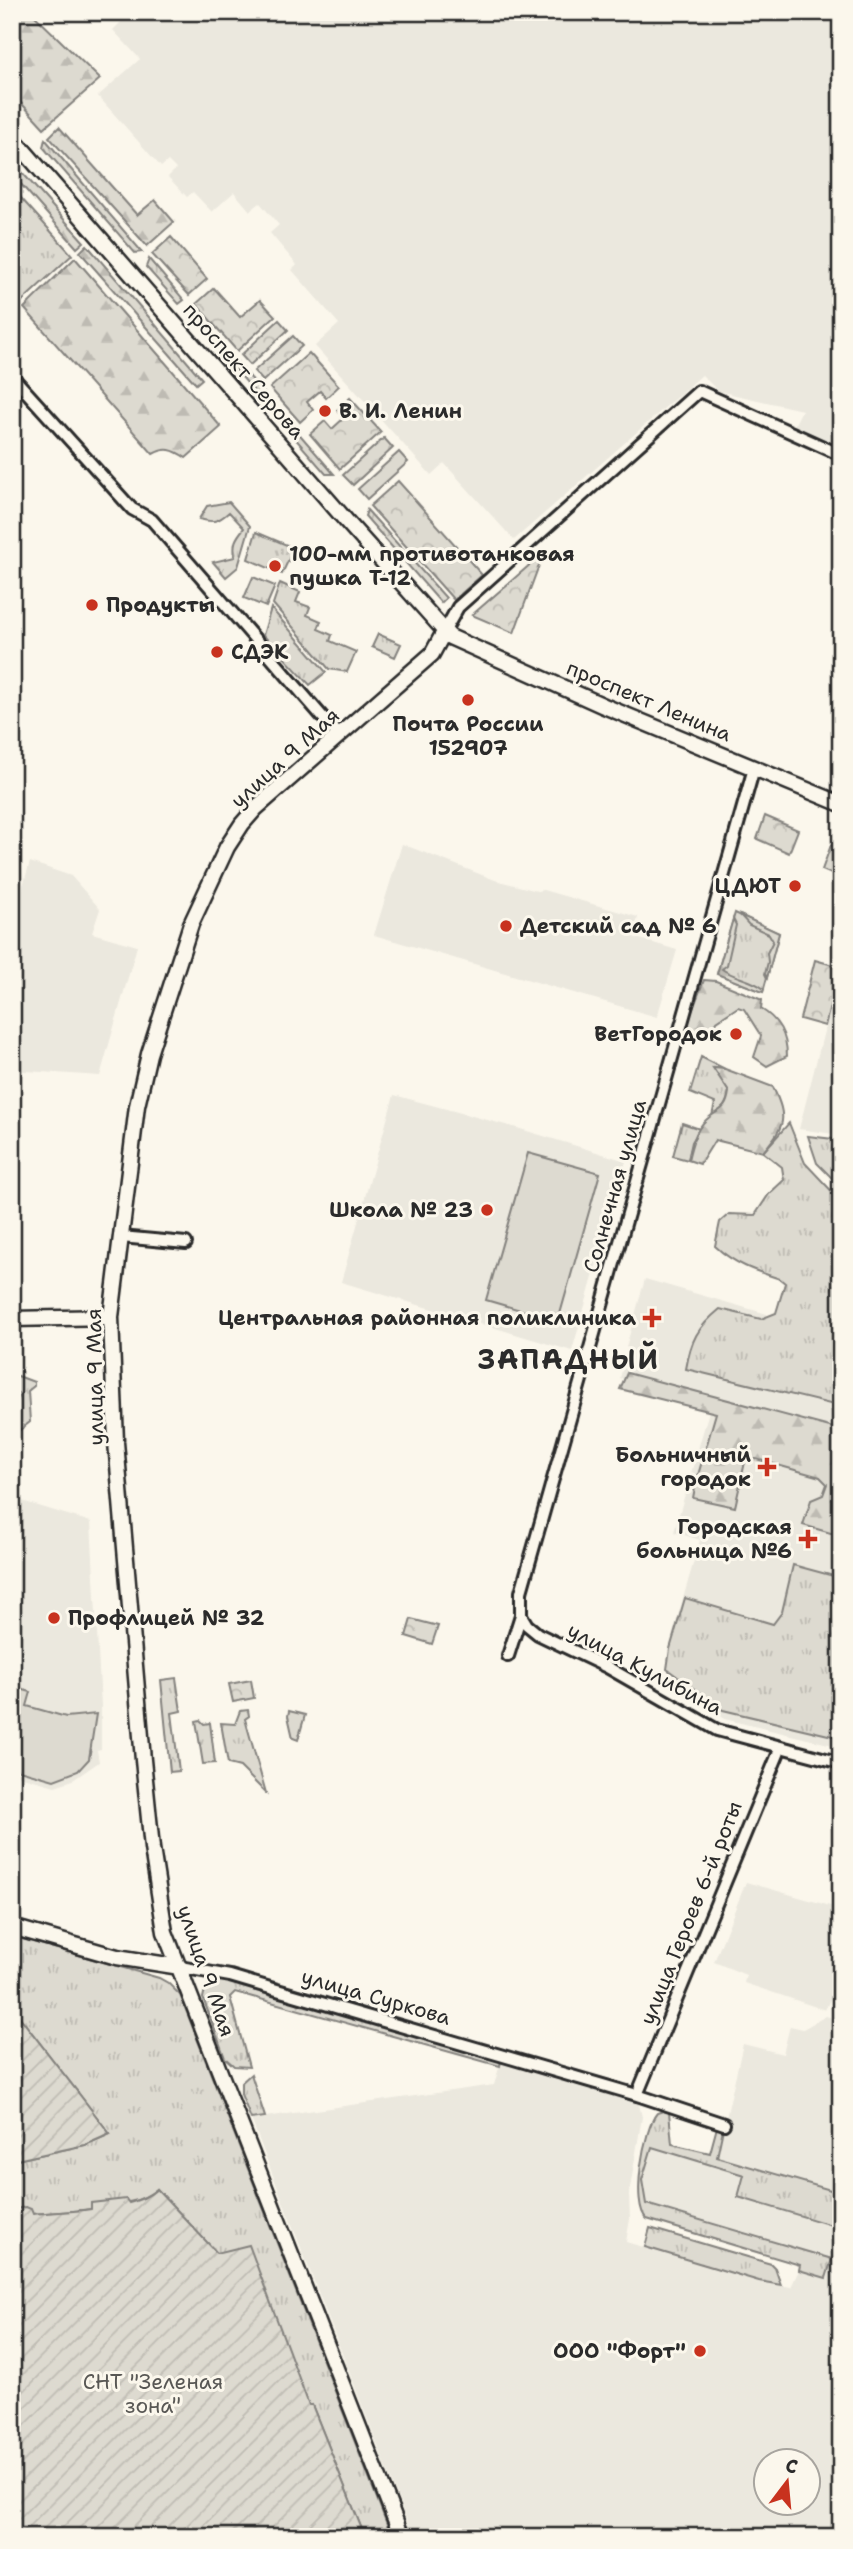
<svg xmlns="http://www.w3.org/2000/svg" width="853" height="2549" font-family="'Shantell Sans',sans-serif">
	<defs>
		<pattern id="grass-tufts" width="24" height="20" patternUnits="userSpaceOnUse" patternTransform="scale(1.75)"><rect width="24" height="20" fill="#dddad0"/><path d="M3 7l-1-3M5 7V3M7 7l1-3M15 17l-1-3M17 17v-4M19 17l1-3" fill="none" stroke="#bebbb3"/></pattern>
		<pattern id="forest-firs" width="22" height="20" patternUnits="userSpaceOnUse" patternTransform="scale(1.75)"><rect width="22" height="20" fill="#dddad0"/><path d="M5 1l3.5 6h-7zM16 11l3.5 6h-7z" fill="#bebbb3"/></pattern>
		<pattern id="park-crowns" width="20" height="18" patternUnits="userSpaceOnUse" patternTransform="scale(1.75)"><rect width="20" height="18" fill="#dddad0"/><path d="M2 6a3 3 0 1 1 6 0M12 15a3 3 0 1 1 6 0" fill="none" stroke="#bebbb3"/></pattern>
		<pattern id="garden-furrows" width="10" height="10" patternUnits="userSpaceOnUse" patternTransform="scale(1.75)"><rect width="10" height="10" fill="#dddad0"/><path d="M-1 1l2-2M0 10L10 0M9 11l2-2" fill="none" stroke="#bebbb3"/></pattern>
	</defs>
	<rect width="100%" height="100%" fill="#fbf7ec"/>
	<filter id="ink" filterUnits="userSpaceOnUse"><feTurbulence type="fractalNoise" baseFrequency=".0143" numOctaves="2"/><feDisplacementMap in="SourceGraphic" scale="14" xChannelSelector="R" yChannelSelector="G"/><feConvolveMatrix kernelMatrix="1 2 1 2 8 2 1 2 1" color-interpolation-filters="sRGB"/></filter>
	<g filter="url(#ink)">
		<path fill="#ebe8de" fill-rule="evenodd" d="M 131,12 L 841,12 L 841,451 L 793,428 L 802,410 L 718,391 L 702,375 L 514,540 L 444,463 L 431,475 L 315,346 L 339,324 L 292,270 L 297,265 L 270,233 L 279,225 L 260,203 L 250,211 L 234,192 L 212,212 L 193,192 L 187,197 L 168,177 L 176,169 L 168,161 L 161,167 L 98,96 L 140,59 L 113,30 Z
			M 402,844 L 495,880 L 537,891 L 543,890 L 638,917 L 633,937 L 677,950 L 657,1017 L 374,935 Z
			M 30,862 L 71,876 L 100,909 L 92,933 L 137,946 L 100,1076 L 12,1070 L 12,923 Z
			M 841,965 L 841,1135 L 799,1129 Z
			M 394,1095 L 517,1128 L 626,1161 L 572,1351 L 341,1282 Z
			M 645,1279 L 767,1314 L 753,1381 L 841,1402 L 841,1747 L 724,1719 L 683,1672 L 685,1661 L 669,1647 L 700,1540 L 674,1532 L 712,1401 L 620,1378 L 628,1348 L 626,1347 Z
			M 12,1498 L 91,1522 L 101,1706 L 101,1749 L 97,1750 L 99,1762 L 73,1780 L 55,1786 L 12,1774 Z
			M 746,1882 L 841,1909 L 841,1977 L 825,2010 L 744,1983 L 746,1975 L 714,1962 Z
			M 826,2016 L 841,2021 L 841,2193 L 717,2157 L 743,2044 L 783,2054 L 790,2026 L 803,2029 Z
			M 501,2061 L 633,2099 L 639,2104 L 642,2117 L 629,2194 L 630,2219 L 626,2242 L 759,2281 L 791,2287 L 799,2270 L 826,2278 L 831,2259 L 645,2204 L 642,2180 L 652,2147 L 744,2175 L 738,2197 L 841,2228 L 841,2537 L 413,2537 L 251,2119 L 494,2085 ZM 766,2462 L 808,2462 L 808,2504 L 766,2504 Z"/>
		<path fill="url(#grass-tufts)" stroke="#84827e" stroke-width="2" d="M 45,139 L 142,252 L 135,253 L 43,147 Z
			M 12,188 L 72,255 L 20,303 L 14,296 L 17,293 L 18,268 L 12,265 Z
			M 149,259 L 184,300 L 179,304 L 146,267 Z
			M 237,362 L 334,474 L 326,474 L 235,369 Z
			M 229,502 L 250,526 L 238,567 L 226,577 L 213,562 L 235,557 C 233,543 235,539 244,528 L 229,512 C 218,522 213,523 199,519 L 207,506 Z
			M 367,510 L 446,598 L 441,603 L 365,516 Z
			M 256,532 L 294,548 L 282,574 L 248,559 Z
			M 253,577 L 275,586 L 266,607 L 244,598 Z
			M 280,583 L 300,592 L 296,602 L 310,607 L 307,615 L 321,621 L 318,629 L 332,635 L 330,641 L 356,652 L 347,672 L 329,669 L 273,604 Z
			M 271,608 L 326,672 L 310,685 L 263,635 Z
			M 378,634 L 401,644 L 395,657 L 372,647 Z
			M 735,913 L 779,933 L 763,992 L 717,974 Z
			M 701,1057 L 725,1069 L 715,1068 L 729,1092 C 727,1104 723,1110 712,1116 L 715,1103 L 690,1093 Z
			M 682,1123 L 700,1129 L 692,1142 L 688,1160 L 673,1156 Z
			M 789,1123 L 805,1163 L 841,1201 L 841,1400 L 830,1404 L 686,1369 C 691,1340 697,1328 720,1309 L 761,1319 L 776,1313 L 785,1283 L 780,1279 C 755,1271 734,1264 715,1246 L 720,1222 L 729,1214 L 755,1215 L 769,1194 L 784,1180 L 782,1167 L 763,1152 Z
			M 808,1136 L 841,1140 L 841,1187 L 817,1163 Z
			M 18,1376 L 34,1382 L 34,1386 L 28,1391 L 30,1422 L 17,1432 L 12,1430 L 12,1414 L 20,1394 L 12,1391 L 12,1382 Z
			M 793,1565 L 841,1578 L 841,1738 L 723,1710 L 667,1669 L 670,1649 L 685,1598 L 773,1624 L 782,1612 Z
			M 176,1678 L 181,1711 L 172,1713 L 179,1771 L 170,1772 L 161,1680 Z
			M 248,1710 L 249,1716 L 245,1719 L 266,1793 L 240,1767 L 228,1764 L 221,1723 L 235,1724 L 240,1711 Z
			M 200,1720 L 204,1724 L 210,1723 L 215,1763 L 203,1764 L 196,1721 Z
			M 12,1936 L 159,1978 L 168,1983 L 180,1995 L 392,2537 L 365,2537 L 312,2405 L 309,2406 L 299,2380 L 217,2253 L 157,2189 C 137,2206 116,2203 91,2203 L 91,2209 C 71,2212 52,2212 33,2214 L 26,2207 L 12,2210 L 12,2161 L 85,2145 L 110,2134 L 12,2007 Z
			M 224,1979 L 501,2061 L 500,2066 L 235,1992 L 230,1997 L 249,2067 L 234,2066 L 225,2058 L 203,1998 C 205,1985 212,1981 224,1979 Z
			M 251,2074 L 265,2117 L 251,2119 L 241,2094 L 241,2083 Z
			M 663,2111 L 669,2112 L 672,2144 L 710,2153 L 717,2127 L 723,2129 L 717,2157 L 841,2193 L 841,2228 L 738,2197 L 744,2175 L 652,2147 L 642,2180 L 646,2204 L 832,2259 L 826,2278 L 799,2270 L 800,2265 L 647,2219 C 630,2205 644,2128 657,2113 Z
			M 650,2228 L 771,2264 L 775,2268 L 781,2285 L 759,2281 L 645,2247 Z"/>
		<path fill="url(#forest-firs)" stroke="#84827e" stroke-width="2" d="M 12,12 L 31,12 L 100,79 L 44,128 L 12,93 Z
			M 59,127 L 137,215 L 155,200 L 174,222 L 147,246 L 49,137 Z
			M 12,161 L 84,242 L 77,248 L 12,174 Z
			M 87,245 L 202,379 L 196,384 L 80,252 Z
			M 75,258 L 221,427 L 186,458 C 173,449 166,447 153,454 L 24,308 Z
			M 740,915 L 779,933 L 767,978 L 765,974 L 768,962 L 767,953 L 773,941 L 769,934 L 749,925 Z
			M 733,919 L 736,925 L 727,965 L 722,969 C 734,978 752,979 764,989 L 763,992 L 717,974 Z
			M 704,980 L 716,981 L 762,1000 L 761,1009 C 778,1019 787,1035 787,1056 L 767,1066 L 754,1057 L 761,1036 L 744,1009 L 738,1007 L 717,1021 L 710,1037 L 689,1035 L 686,1027 Z
			M 713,1068 L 725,1069 L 773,1087 C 788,1120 785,1125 763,1152 L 715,1140 L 700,1164 L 688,1160 C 691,1147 695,1130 706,1120 C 718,1108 726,1113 729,1092 Z
			M 627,1373 L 841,1430 L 841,1536 L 803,1525 L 811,1500 L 823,1495 L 827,1484 L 820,1477 L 756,1459 L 745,1462 L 735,1507 L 693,1498 L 696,1482 L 716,1413 L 620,1389 Z"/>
		<path fill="url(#park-crowns)" stroke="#84827e" stroke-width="2" d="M 171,237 L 207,279 L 189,295 L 152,254 Z
			M 214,288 L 240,317 L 260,300 L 275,316 L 237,351 L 196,304 Z
			M 279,320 L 288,330 L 250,365 L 241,355 Z
			M 293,336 L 302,346 L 263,381 L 254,371 Z
			M 309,353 L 339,386 L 326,398 L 320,391 L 307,402 L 313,410 L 300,422 L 270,388 Z
			M 350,398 L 381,432 L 340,469 L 310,434 L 325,421 L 332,429 L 344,418 L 337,410 Z
			M 384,438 L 393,448 L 353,485 L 343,475 Z
			M 399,452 L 408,462 L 367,499 L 358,489 Z
			M 398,481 L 482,575 L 454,600 L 370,506 Z
			M 540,556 L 542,557 L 514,633 L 472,615 Z
			M 765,816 L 798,830 L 789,853 L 757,839 Z
			M 831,845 L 841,849 L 841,878 L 822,870 Z
			M 815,960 L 840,967 L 825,1026 L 800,1019 Z
			M 411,1619 L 438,1626 L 432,1644 L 406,1636 Z
			M 251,1680 L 254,1698 L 233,1702 L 229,1684 Z
			M 289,1711 L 305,1715 L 298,1740 L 293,1738 L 288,1716 Z"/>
		<path fill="url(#garden-furrows)" stroke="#84827e" stroke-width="2" d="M 12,2007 L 110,2134 L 85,2145 L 12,2161 Z
			M 157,2189 L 217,2253 L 249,2245 L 309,2405 L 312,2405 L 365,2537 L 12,2537 L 12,2210 L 26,2207 L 31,2209 L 33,2214 C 53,2212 71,2212 91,2209 L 91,2203 L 126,2199 L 129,2203 C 140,2200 148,2197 157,2189 Z"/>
		<path fill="#dddad0" stroke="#84827e" stroke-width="2" d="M 528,1153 L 600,1173 L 558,1321 L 486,1300 Z
			M 12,1687 L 31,1692 L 27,1706 L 66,1717 L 96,1714 L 89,1759 L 78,1771 L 54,1780 L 12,1768 Z"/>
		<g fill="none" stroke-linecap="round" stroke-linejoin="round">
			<g stroke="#2b2b2b" stroke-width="16">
				<path id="minor" d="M 12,376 L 132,509 L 152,520 L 339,736
					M 444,632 L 458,607 L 699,391 L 841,455
					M 121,1237 L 186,1243
					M 521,1615 L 527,1625 L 538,1634 L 607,1667 L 717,1730 L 841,1763
					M 508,1656 L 521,1615 L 521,1592 L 754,768
					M 180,1967 L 230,1976 L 277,1990 L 637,2095 L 724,2124
					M 637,2095 L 781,1747"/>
			</g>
			<g stroke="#2b2b2b" stroke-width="19">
				<path id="major" d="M 12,137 L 349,524 L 450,637 L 604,706 L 841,804
					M 12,1319 L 111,1317
					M 12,1927 L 117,1957 L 180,1967
					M 402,2537 L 165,1932 L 152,1848 L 143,1760 L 116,1442 L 111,1317 L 137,1106 L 149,1054 L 191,924 L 227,847 L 242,824 L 256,808 L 432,654 L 444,632"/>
			</g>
			<use href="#minor" stroke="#fbf7ec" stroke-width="10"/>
			<use href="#major" stroke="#fbf7ec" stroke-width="14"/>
		</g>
	</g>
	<g fill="#c8321e" stroke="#fbf7ec" stroke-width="2.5">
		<circle cx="325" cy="411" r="7"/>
		<circle cx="275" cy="566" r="7"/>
		<circle cx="92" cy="605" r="7"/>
		<circle cx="217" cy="652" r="7"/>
		<circle cx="468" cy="700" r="7"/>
		<circle cx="795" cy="886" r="7"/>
		<circle cx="506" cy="926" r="7"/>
		<circle cx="736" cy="1034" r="7"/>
		<circle cx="487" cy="1210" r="7"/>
		<path d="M648.5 1307.5h7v7h7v7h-7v7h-7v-7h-7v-7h7z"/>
		<path d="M763.5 1456.5h7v7h7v7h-7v7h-7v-7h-7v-7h7z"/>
		<path d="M804.5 1528.5h7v7h7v7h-7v7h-7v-7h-7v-7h7z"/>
		<circle cx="54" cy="1618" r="7"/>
		<circle cx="700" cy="2351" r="7"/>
	</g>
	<g text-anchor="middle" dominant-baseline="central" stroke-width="6" stroke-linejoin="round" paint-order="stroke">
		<g font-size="21" fill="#2b2b2b" stroke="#fbf7ec">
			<text transform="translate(244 371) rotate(49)">проспект Серова</text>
			<text transform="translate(649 701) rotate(23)">проспект Ленина</text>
			<text transform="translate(285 758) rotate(-42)">улица 9 Мая</text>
			<text transform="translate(615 1186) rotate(-74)">Солнечная улица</text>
			<text transform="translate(95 1377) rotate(-91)">улица 9 Мая</text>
			<text transform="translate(645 1669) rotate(28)">улица Кулибина</text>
			<text transform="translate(691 1913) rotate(-68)">улица Героев 6-й роты</text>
			<text transform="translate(206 1971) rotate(71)">улица 9 Мая</text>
			<text transform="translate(376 1997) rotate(16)">улица Суркова</text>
		</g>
		<g font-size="21" font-weight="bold" fill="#2b2b2b" stroke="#fbf7ec" text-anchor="end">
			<text x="339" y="411" text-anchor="start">В. И. Ленин</text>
			<text x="289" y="554" text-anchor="start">100-мм противотанковая<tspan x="289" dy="24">пушка Т-12</tspan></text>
			<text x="106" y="605" text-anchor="start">Продукты</text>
			<text x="231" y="652" text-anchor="start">СДЭК</text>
			<text x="468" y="724" text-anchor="middle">Почта России<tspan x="468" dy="24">152907</tspan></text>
			<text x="781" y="886">ЦДЮТ</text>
			<text x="520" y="926" text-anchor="start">Детский сад № 6</text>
			<text x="722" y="1034">ВетГородок</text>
			<text x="473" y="1210">Школа № 23</text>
			<text x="636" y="1318">Центральная районная поликлиника</text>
			<text x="751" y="1455">Больничный<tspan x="751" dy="24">городок</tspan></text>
			<text x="792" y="1527">Городская<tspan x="792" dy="24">больница №6</tspan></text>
			<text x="68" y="1618" text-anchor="start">Профлицей № 32</text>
			<text x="686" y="2351">ООО "Форт"</text>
		</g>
		<g font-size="21" fill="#585754" stroke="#fbf7ec">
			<text x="153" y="2382">СНТ "Зеленая<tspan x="153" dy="24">зона"</tspan></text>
		</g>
		<g font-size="28" font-weight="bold" letter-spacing="2" fill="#2b2b2b" stroke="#fbf7ec">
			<text x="569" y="1359">ЗАПАДНЫЙ</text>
		</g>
	</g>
	<rect width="853" height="2549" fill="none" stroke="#fbf7ec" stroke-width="42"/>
	<rect x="21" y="21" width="811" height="2507" fill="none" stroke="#2b2b2b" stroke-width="2.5" filter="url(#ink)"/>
	<g transform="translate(787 2482) rotate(16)"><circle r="33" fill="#fbf7ec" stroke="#a8a59f" stroke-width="2"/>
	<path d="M0-5L12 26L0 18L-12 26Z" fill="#c8321e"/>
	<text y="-10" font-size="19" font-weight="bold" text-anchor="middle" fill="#2b2b2b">С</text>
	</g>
</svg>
